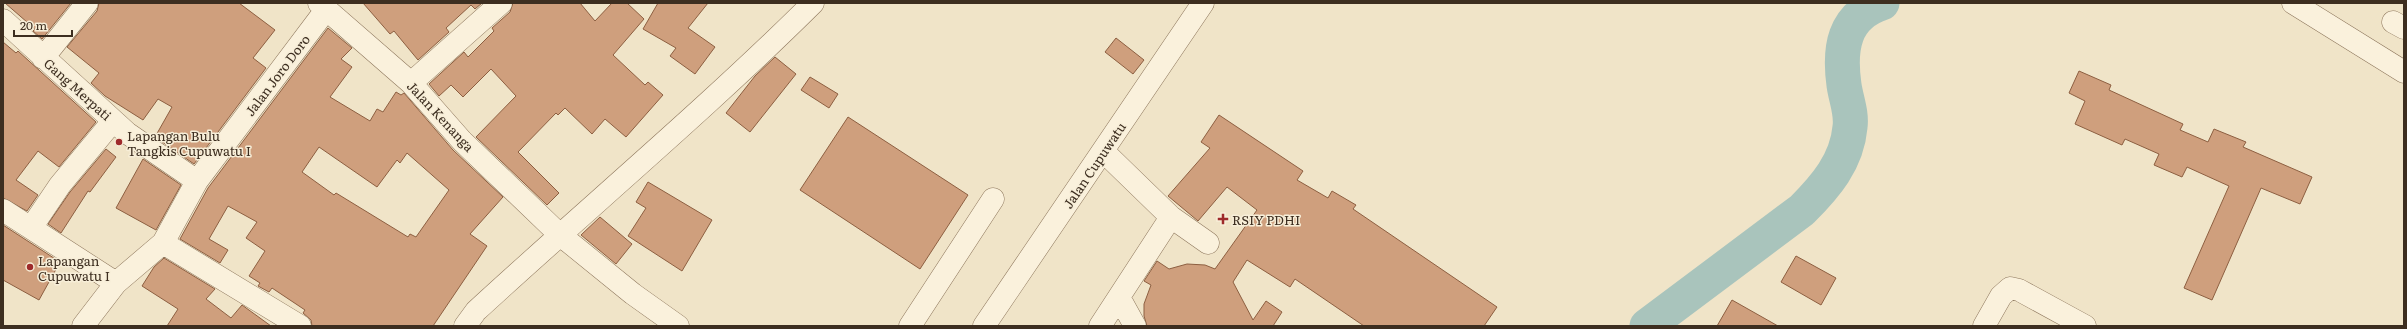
<svg xmlns="http://www.w3.org/2000/svg" width="2407" height="329" font-family="Literata,serif">
	<rect width="100%" height="100%" fill="#f0e4c8"/>
	<g fill="none" stroke-linecap="round" stroke-linejoin="round">
		<path stroke="#a9c4bc" stroke-width="35" d="M 1647,326 L 1802,210 C 1825,187 1847,162 1850,127 C 1852,113 1846,99 1844,85 C 1839,49 1843,16 1882,3"/>
	</g>
	<path fill="#cf9f7d" stroke="#8d5f41" fill-rule="evenodd" d="M 5,3 L 71,3 L 42,39 L 33,31 L 35,29 Z
		M 99,3 L 239,3 L 275,30 L 253,58 L 266,68 L 194,164 L 155,137 L 172,107 L 158,99 L 143,120 L 105,96 L 91,83 L 99,73 L 67,47 L 97,11 Z
		M 363,3 L 482,3 L 475,9 L 471,5 L 446,28 L 449,32 L 418,60 L 394,31 L 390,34 Z
		M 513,3 L 580,3 L 595,21 L 612,3 L 627,3 L 644,19 L 613,55 L 645,85 L 648,82 L 663,95 L 626,137 L 605,119 L 592,134 L 565,108 L 558,115 L 556,113 L 518,152 L 559,193 L 547,205 L 476,137 L 516,96 L 491,69 L 463,97 L 451,85 L 439,96 L 429,84 L 464,52 L 468,57 L 494,31 L 492,28 L 510,12 Z
		M 658,3 L 708,3 L 688,28 L 715,47 L 695,74 L 670,56 L 676,48 L 643,29 Z
		M 328,28 L 352,48 L 341,59 L 352,67 L 330,97 L 370,121 L 377,109 L 383,112 L 396,92 L 401,95 L 404,93 L 453,150 L 503,197 L 470,234 L 487,246 L 433,326 L 312,326 L 311,320 L 303,313 L 305,310 L 272,288 L 269,292 L 258,286 L 260,283 L 249,276 L 265,251 L 246,238 L 257,222 L 228,206 L 209,239 L 228,250 L 220,263 L 180,239 L 208,188 ZM 319,147 L 377,187 L 397,160 L 400,163 L 407,153 L 449,190 L 416,237 L 410,234 L 408,237 L 336,193 L 334,195 L 302,172 Z
		M 1116,38 L 1144,60 L 1133,74 L 1105,52 Z
		M 3,42 L 16,53 L 18,51 L 96,122 L 59,167 L 38,151 L 16,180 L 38,195 L 27,211 L 3,198 Z
		M 775,57 L 796,74 L 750,132 L 726,113 L 755,76 Z
		M 2079,71 L 2111,85 L 2109,90 L 2183,124 L 2180,130 L 2208,142 L 2214,129 L 2246,142 L 2243,147 L 2312,177 L 2300,204 L 2261,188 L 2212,300 L 2184,288 L 2229,186 L 2187,167 L 2182,177 L 2154,165 L 2159,154 L 2125,139 L 2122,145 L 2075,124 L 2085,101 L 2069,93 Z
		M 810,77 L 838,94 L 829,108 L 801,90 Z
		M 1219,115 L 1303,171 L 1297,180 L 1328,198 L 1332,191 L 1356,205 L 1353,209 L 1497,307 L 1484,326 L 1364,326 L 1295,279 L 1290,287 L 1247,260 L 1233,282 L 1253,320 L 1266,301 L 1282,312 L 1273,326 L 1147,326 L 1144,316 L 1144,304 L 1151,285 L 1144,281 L 1157,261 L 1169,269 L 1187,264 L 1205,265 L 1215,269 L 1257,210 L 1227,187 L 1198,221 L 1168,196 L 1210,148 L 1201,142 Z
		M 848,117 L 968,195 L 920,269 L 800,190 Z
		M 106,149 L 116,157 L 90,192 L 88,191 L 61,233 L 48,224 L 70,192 Z
		M 143,159 L 181,185 L 156,230 L 116,208 Z
		M 648,182 L 712,220 L 682,271 L 628,236 L 646,208 L 636,202 Z
		M 600,217 L 632,244 L 616,264 L 581,235 Z
		M 3,225 L 60,262 L 39,300 L 3,280 Z
		M 1796,256 L 1836,278 L 1821,305 L 1781,282 Z
		M 164,258 L 215,289 L 206,299 L 231,318 L 242,305 L 271,326 L 167,326 L 178,309 L 142,286 L 154,267 Z
		M 1732,300 L 1778,326 L 1717,326 Z"/>
	<g fill="none" stroke-linecap="round" stroke-linejoin="round">
		<g stroke="#8d765c" stroke-width="23">
			<path id="minor" d="M 319,3 L 411,83 L 462,141 L 559,234 L 633,294 L 678,326
				M 2293,3 L 2404,72
				M 3,20 L 127,133 L 197,181
				M 2393,22 L 2404,28
				M 43,58 L 87,3
				M 411,83 L 501,3
				M 1103,151 L 1171,217 L 1208,243
				M 3,210 L 116,283
				M 31,228 L 60,185 L 113,121
				M 163,243 L 300,326
				M 1119,297 L 1135,326
				M 83,326 L 116,283 L 163,243 L 197,181 L 325,11
				M 465,326 L 476,311 C 588,208 705,110 813,3
				M 910,326 L 993,199
				M 984,326 L 1203,3
				M 1100,326 L 1171,217
				M 1984,326 L 2001,296 L 2010,288 L 2019,290 L 2085,326"/>
		</g>
		<use href="#minor" stroke="#faf1dc" stroke-width="22"/>
	</g>
	<g fill="#9e2a2b" stroke="#f7eed8" stroke-width="1.5">
		<circle cx="119" cy="142" r="4"/>
		<path d="M1221 213h4v4h4v4h-4v4h-4v-4h-4v-4h4z"/>
		<circle cx="30" cy="267" r="4"/>
	</g>
	<g text-anchor="middle" dominant-baseline="central" stroke-width="3" stroke-linejoin="round" paint-order="stroke">
		<g font-size="13" fill="#3d2e20" stroke="#f7eed8">
			<text transform="translate(277 75) rotate(-53)">Jalan Joro Doro</text>
			<text transform="translate(78 89) rotate(42)">Gang Merpati</text>
			<text transform="translate(441 116) rotate(47)">Jalan Kenanga</text>
			<text transform="translate(1094 165) rotate(-56)">Jalan Cupuwatu</text>
		</g>
		<g font-size="13" fill="#3d2e20" stroke="#f7eed8" text-anchor="start">
			<text x="127" y="135">Lapangan Bulu<tspan x="127" dy="15">Tangkis Cupuwatu I</tspan></text>
			<text x="1232" y="219">RSIY PDHI</text>
			<text x="38" y="260">Lapangan<tspan x="38" dy="15">Cupuwatu I</tspan></text>
		</g>
	</g>
	<rect width="2407" height="329" fill="none" stroke="#3d2e20" stroke-width="8"/>
	<path d="M14 30v6h58v-6" fill="none" stroke="#3d2e20" stroke-width="2"/>
	<text x="20" y="30" font-size="12" fill="#3d2e20" stroke="#f7eed8" stroke-width="3" paint-order="stroke">20 m</text>
</svg>
